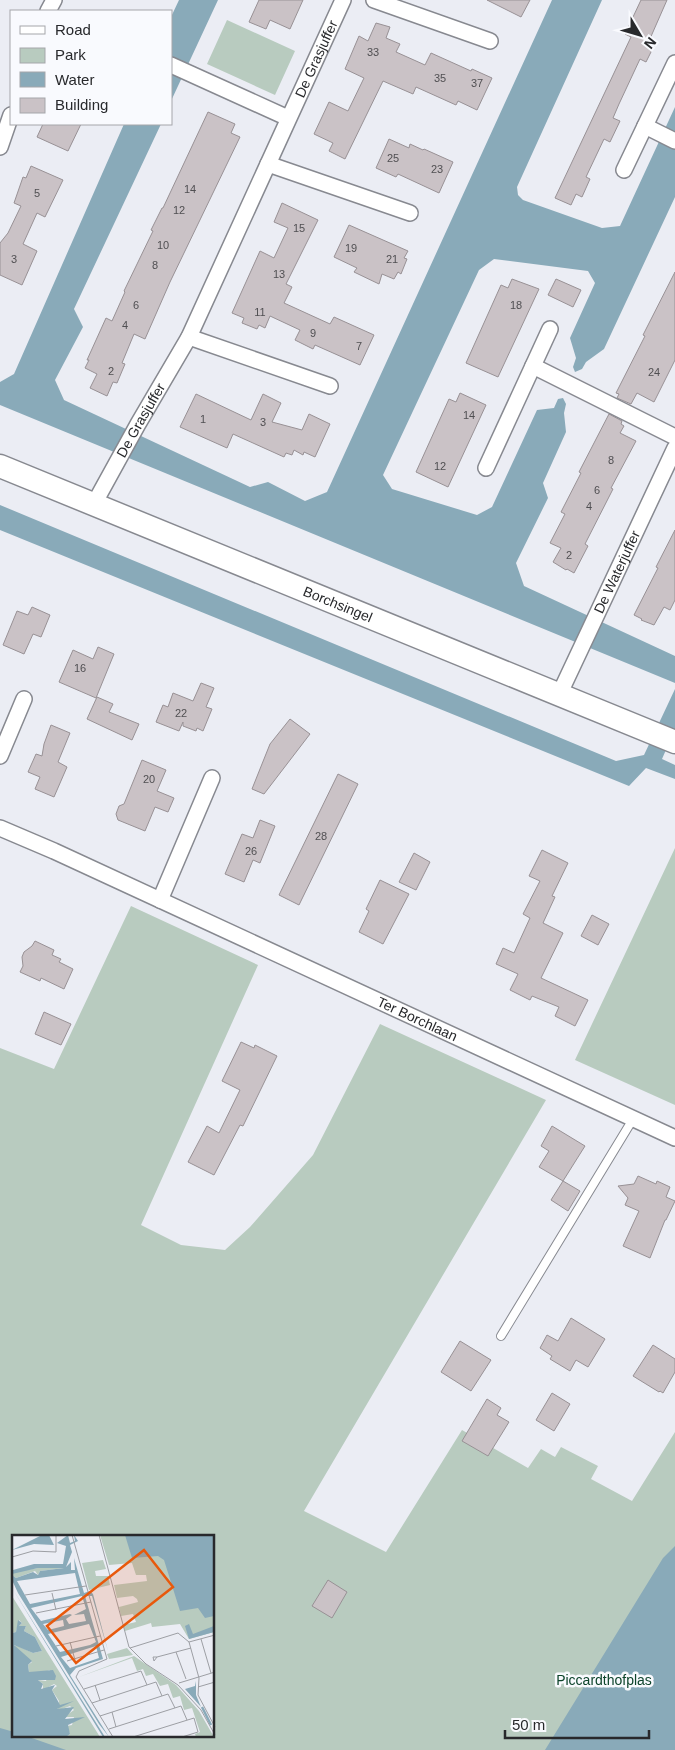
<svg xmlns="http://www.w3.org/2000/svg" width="675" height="1750" font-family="Arial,sans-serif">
	<rect width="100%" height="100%" fill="#ebedf4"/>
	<path fill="#b8cbbf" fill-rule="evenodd" d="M 227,20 L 295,51 L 275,95 L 207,64 Z
		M 675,848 L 675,1105 L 575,1060 Z
		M 131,906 L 258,965 L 141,1225 L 181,1245 L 225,1250 L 250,1227 L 313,1155 L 380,1024 L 546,1100 L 304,1511 L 386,1552 L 462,1430 L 528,1468 L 541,1449 L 555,1457 L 561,1447 L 598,1466 L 591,1479 L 632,1501 L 675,1432 L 675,1750 L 0,1750 L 0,1048 L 54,1069 ZM 14,1536 L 214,1536 L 214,1736 L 14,1736 Z"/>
	<path fill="#89aab9" d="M 179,0 L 218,0 L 171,101 L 171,17 Z
		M 552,0 L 602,0 L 517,187 L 518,195 L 523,200 L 602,228 L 620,226 L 675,107 L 675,197 L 604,349 L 586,362 L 582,369 L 575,372 L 573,367 L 576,358 L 570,338 L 595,283 L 588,271 L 494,259 L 479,270 L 383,475 L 392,489 L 477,515 L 492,507 L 537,410 L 554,408 L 558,399 L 563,398 L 566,404 L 564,413 L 566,432 L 543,483 L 548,498 L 516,563 L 524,586 L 675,656 L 675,683 L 0,405 L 0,382 L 14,374 L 124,124 L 161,124 L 74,309 L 83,327 L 55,380 L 64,400 L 250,487 L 268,482 L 305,501 L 327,492 Z
		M 0,505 L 616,761 L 644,755 L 675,689 L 675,729 L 662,759 L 675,765 L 675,779 L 646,768 L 629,786 L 0,530 Z
		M 675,1546 L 675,1750 L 545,1750 L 663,1558 Z
		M 0,1728 L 14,1732 L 14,1736 L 26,1736 L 66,1750 L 0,1750 Z"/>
	<path fill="#cac2c6" stroke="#989195" d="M 259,0 L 303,0 L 290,29 L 270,20 L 266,29 L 249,22 Z
		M 487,0 L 530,0 L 521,17 Z
		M 641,0 L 667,0 L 649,41 L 655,44 L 646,62 L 640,59 L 619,104 L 613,118 L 620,121 L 610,142 L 604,139 L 586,177 L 590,179 L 582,197 L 576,194 L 571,205 L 555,198 L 631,37 L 625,34 Z
		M 376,23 L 390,27 L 386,38 L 400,44 L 396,52 L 425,65 L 431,53 L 471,71 L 472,69 L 492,78 L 477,110 L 458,101 L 456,105 L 416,87 L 413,94 L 383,81 L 345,159 L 329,151 L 333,143 L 314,134 L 329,102 L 348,111 L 364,78 L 345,69 L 359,36 L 368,41 Z
		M 208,112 L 235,124 L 231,133 L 240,137 L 170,282 L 145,339 L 134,334 L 122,363 L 125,364 L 117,383 L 113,382 L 107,396 L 90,388 L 97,374 L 85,368 L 89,360 L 87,360 L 106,318 L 112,321 L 125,292 L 124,291 L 153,231 L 151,230 L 162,208 L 163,208 Z
		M 43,124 L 81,124 L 68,151 L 37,137 Z
		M 389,139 L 409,148 L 410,144 L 423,150 L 424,149 L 453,162 L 439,193 L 398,174 L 396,177 L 376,168 Z
		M 31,166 L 63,180 L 45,217 L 37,213 L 23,244 L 37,251 L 22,285 L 0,275 L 0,243 L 8,233 L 21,206 L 14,203 L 23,177 L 26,178 Z
		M 282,203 L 318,220 L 286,284 L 292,287 L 284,303 L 330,324 L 334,317 L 374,335 L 360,365 L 315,345 L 313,349 L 295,340 L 300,330 L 270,316 L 265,328 L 259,325 L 257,329 L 242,323 L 244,318 L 232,313 L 260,251 L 274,258 L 288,228 L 274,222 Z
		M 349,225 L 408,251 L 404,258 L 407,259 L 401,274 L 398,272 L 394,279 L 382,274 L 379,284 L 354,272 L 357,268 L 334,257 Z
		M 675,272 L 675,360 L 654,402 L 637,393 L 631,404 L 617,398 L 619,394 L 616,393 L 645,336 L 643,335 Z
		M 512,279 L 539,289 L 498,377 L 466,363 L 501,285 L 508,288 Z
		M 556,279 L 581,290 L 573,307 L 548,295 Z
		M 460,393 L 486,405 L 448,487 L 416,472 L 449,399 L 456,402 Z
		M 196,394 L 251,420 L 263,394 L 281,403 L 272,422 L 302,430 L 309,414 L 330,424 L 315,457 L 304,452 L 303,455 L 294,450 L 292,455 L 286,453 L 284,457 L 233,434 L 227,448 L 180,427 Z
		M 609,414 L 622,421 L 621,424 L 624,426 L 620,433 L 636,441 L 611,488 L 613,489 L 585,544 L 588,546 L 574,573 L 567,569 L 566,570 L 553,562 L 561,548 L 550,543 L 565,514 L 561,512 L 581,473 L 579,472 Z
		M 675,530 L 675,600 L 670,610 L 664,607 L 654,625 L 641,620 L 642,619 L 634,615 L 658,568 L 656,567 Z
		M 32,607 L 50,615 L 41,637 L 33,634 L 24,654 L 3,645 L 17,611 L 28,615 Z
		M 98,647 L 114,654 L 96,698 L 59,682 L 73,650 L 93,659 Z
		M 201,683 L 214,688 L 206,707 L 212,709 L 203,731 L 197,728 L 196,731 L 183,726 L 183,722 L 179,731 L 156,722 L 163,705 L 168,707 L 173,693 L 193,701 Z
		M 97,697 L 113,704 L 109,712 L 139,724 L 132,740 L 87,719 Z
		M 290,719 L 310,734 L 264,794 L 252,789 L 270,744 Z
		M 51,725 L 70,733 L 58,762 L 67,767 L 54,797 L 35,789 L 40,777 L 28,772 L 36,754 L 42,756 L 44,744 Z
		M 142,760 L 166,770 L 157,791 L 174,798 L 168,812 L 155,807 L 145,831 L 118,820 L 116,814 L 119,806 L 124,804 Z
		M 338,774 L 358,784 L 299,905 L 279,895 Z
		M 260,820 L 275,826 L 260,863 L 253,860 L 244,882 L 225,874 L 242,834 L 253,838 Z
		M 542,850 L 568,863 L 552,896 L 555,897 L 543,923 L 563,933 L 541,978 L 588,1000 L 575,1026 L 555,1016 L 559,1007 L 532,996 L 530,1000 L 510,990 L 518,974 L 496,964 L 503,948 L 514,953 L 530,918 L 523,914 L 540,881 L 529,876 Z
		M 414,853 L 430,862 L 416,890 L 399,882 Z
		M 380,880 L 409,894 L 383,944 L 359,932 L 369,911 L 366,909 Z
		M 592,915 L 609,924 L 598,945 L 581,936 Z
		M 35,941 L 54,950 L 52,955 L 61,959 L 59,962 L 73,969 L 64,989 L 41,978 L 40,981 L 20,972 L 23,966 L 22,957 L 24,952 L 32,946 Z
		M 44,1012 L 71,1024 L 61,1045 L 35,1034 Z
		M 241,1042 L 254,1048 L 255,1045 L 277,1056 L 243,1126 L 240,1125 L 214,1175 L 188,1162 L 207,1126 L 219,1133 L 240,1090 L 222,1081 Z
		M 552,1126 L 585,1146 L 563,1181 L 580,1191 L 568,1211 L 551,1200 L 563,1181 L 539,1167 L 549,1151 L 541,1146 Z
		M 638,1176 L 656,1184 L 657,1181 L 670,1187 L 666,1197 L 675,1201 L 666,1220 L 665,1220 L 650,1258 L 623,1246 L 639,1211 L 625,1205 L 628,1198 L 618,1186 L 634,1184 Z
		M 571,1318 L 605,1339 L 588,1367 L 576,1360 L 570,1371 L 550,1359 L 552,1356 L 540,1348 L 547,1335 L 558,1341 Z
		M 460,1341 L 491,1360 L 471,1391 L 441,1372 Z
		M 653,1345 L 675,1359 L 675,1372 L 663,1393 L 660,1391 L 659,1392 L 633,1376 Z
		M 552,1393 L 570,1404 L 554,1431 L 536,1420 Z
		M 487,1399 L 501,1408 L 497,1415 L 509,1422 L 488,1456 L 462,1441 Z
		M 328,1580 L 347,1592 L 332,1618 L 312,1606 Z"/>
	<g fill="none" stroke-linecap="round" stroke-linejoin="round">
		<g stroke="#878990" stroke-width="10">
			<path id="lane" d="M 501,1336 L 633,1119"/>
		</g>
		<g stroke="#878990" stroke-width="18">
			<g id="street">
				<path d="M 374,0 L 490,41"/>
				<path d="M 48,11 L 54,0"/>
				<path d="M 171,65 L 288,118"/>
				<path d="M 645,126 L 675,141"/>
				<path d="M 0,147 L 11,115"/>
				<path d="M 268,164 L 410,213"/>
				<path d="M 624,170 L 675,63"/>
				<path d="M 189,337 L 330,386"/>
				<path d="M 533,366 L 675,437"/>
				<path d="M 486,468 L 550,329"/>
				<path id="s1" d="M 94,504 L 138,424 L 189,337 L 343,0"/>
				<path id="s2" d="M 559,695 L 675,448"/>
				<path d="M 0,756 L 24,699"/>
				<path id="s3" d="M 0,828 L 54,851 L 675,1138"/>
				<path d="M 160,900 L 212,778"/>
			</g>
		</g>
		<g stroke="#878990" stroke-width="25">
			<g id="secondary">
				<path id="s4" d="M 0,466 L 675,742"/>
			</g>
		</g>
		<use href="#lane" stroke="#fff" stroke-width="8"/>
		<use href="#street" stroke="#fff" stroke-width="15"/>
		<use href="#secondary" stroke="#fff" stroke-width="22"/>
	</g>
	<g text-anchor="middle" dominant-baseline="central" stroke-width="5" stroke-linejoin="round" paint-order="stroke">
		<g font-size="11" fill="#504f52">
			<text x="373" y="52">33</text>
			<text x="440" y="78">35</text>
			<text x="477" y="83">37</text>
			<text x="393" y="158">25</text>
			<text x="437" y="169">23</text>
			<text x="190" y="189">14</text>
			<text x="37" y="193">5</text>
			<text x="179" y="210">12</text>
			<text x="299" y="228">15</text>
			<text x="163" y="245">10</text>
			<text x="351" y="248">19</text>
			<text x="14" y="259">3</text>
			<text x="392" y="259">21</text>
			<text x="155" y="265">8</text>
			<text x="279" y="274">13</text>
			<text x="136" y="305">6</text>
			<text x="516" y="305">18</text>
			<text x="260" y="312">11</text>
			<text x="125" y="325">4</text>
			<text x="313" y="333">9</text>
			<text x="359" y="346">7</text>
			<text x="111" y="371">2</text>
			<text x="654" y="372">24</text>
			<text x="469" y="415">14</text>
			<text x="203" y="419">1</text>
			<text x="263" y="422">3</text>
			<text x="611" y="460">8</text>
			<text x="440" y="466">12</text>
			<text x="597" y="490">6</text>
			<text x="589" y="506">4</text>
			<text x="569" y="555">2</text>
			<text x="80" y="668">16</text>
			<text x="181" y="713">22</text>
			<text x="149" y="779">20</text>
			<text x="321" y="836">28</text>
			<text x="251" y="851">26</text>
		</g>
		<g font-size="14" fill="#28292c" stroke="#f9fafe">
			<text stroke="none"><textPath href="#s1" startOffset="498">De Grasjuffer</textPath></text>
			<text stroke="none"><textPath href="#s1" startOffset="96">De Grasjuffer</textPath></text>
			<text stroke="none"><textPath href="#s2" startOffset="136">De Waterjuffer</textPath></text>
			<text stroke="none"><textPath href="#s4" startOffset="365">Borchsingel</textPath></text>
			<text stroke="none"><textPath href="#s3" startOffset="459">Ter Borchlaan</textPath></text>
		</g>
		<g font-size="14" fill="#0d442b" stroke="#f9fafe">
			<text x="604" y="1680">Piccardthofplas</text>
		</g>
	</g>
	<g transform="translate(12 1535)">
		<rect width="202" height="202" fill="#ebedf4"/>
		<path d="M 88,0 L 202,0 L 202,97 L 177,104 L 168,89 L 140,92 L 139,88 L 113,96 L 111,90 L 124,87 L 121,79 L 109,81 L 107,72 L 126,67 L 125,64 L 121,61 L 105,63 L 102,50 L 135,46 L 134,40 L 124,40 L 120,28 L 97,30 ZM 91,25 L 94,34 L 83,36 L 84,41 L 96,41 L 98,50 L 77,55 L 70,28 ZM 26,33 L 52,33 L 28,36 L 26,40 L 23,36 L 4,43 L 0,40 L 2,37 ZM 0,61 L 88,202 L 54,202 L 58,199 L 55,191 L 60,190 L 62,182 L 52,182 L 62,175 L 58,171 L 45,176 L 47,166 L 40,155 L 45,151 L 42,149 L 31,155 L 31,149 L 26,145 L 34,146 L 38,135 L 27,139 L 17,137 L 16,130 L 20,127 L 1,112 L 4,110 L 21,118 L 30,116 L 23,102 L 12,96 L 14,91 L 7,91 L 10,88 L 7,85 L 4,97 L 0,98 ZM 115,113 L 121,120 L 97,124 L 95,119 ZM 122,121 L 164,150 L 187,176 L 202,202 L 184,202 L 183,199 L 188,197 L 180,173 L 172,175 L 168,161 L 161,163 L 156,149 L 148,151 L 141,139 L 134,141 L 131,134 L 125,136 L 120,123 L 67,142 Z" fill="#b8cbbf"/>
		<path d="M 30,0 L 37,0 L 42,10 L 22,9 L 0,15 ZM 56,0 L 58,8 L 63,6 L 62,0 L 66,6 L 58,10 L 60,17 L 54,32 L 59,27 L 59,35 L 63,35 L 62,23 L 72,58 L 78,56 L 81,59 L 96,116 L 80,61 L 73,61 L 91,124 L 64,133 L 58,140 L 97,202 L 87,189 L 6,58 L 0,45 L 0,40 L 4,43 L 21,37 L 26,40 L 28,36 L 52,33 L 26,33 L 0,39 L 1,35 L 22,29 L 51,29 L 54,11 L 45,8 ZM 63,38 L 68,59 L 18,69 L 5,46 ZM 70,61 L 74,74 L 62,80 L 72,79 L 74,86 L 57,89 L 54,84 L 60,80 L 58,79 L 29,86 L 19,73 ZM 51,85 L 52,91 L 36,95 L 31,89 ZM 77,89 L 84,107 L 78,110 L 48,117 L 36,99 ZM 84,111 L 87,123 L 58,133 L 49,122 ZM 113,0 L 202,0 L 202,81 L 193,83 L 186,73 L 168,76 L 152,25 L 146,21 L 120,23 ZM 0,53 L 93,202 L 91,202 ZM 6,85 L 10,88 L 7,91 L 14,91 L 12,96 L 23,102 L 30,116 L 21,118 L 2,110 L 20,126 L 16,130 L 17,137 L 41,135 L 44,141 L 43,145 L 26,145 L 31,149 L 29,154 L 43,150 L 40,155 L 48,170 L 62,166 L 45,174 L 62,172 L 53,184 L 73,182 L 56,190 L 58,199 L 54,202 L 0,202 L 0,98 L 4,97 ZM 177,89 L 181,99 L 202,91 L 202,97 L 177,104 L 173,91 ZM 184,146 L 184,160 L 189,172 L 173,154 L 183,151 Z" fill="#89aab9" fill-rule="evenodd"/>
		<path fill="none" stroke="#89aab9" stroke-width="2.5" d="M 190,172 L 199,190"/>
		<path fill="none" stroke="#9d9fa4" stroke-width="1" d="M 60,0 L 95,124 L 67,136 L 64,142 L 101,202M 87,0 L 117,112 L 134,129 L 166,150 L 189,175 L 203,200M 0,22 L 21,16 L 44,17 L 44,0M 40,58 L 44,75M 13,60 L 74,51M 24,78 L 79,67M 203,100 L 177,107 L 187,143 L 186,160 L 203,192M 189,104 L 199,138M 58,107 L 63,125M 44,111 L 88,101M 118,113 L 166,98 L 177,107M 164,117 L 174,144M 145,122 L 141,122 L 142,126 L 145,122 L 179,113M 55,126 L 92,115M 167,148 L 203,137M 83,150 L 88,165M 186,152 L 203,147M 72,154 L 129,136 L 135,150M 80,168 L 144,147 L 150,161M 100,177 L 104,192M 88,181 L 156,159 L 163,173M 97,194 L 169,171 L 175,185M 121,202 L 182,183 L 186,197 L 170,202"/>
		<path fill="#e8590c" fill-opacity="0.15" stroke="#e8590c" stroke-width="2.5" d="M 132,15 L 161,52 L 64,128 L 35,91 Z"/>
		<rect width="202" height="202" fill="none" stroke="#28292c" stroke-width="2.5"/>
	</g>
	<rect x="10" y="10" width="162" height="115" fill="#f9fafe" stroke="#a5a6aa"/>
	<rect x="20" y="26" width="25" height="8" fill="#ffffff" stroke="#a5a6aa"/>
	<text x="55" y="35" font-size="15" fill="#28292c">Road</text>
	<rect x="20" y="48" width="25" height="15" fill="#b8cbbf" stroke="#a5a6aa"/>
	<text x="55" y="60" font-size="15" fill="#28292c">Park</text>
	<rect x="20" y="72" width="25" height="15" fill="#89aab9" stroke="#a5a6aa"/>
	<text x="55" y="85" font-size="15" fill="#28292c">Water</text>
	<rect x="20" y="98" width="25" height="15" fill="#cac2c6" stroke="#a5a6aa"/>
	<text x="55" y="110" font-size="15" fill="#28292c">Building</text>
	<g transform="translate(640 35) rotate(128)" stroke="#f9fafe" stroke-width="4" paint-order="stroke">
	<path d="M0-4L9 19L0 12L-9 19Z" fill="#28292c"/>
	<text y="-8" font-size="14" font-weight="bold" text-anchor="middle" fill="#28292c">N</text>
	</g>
	<path d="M505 1730v8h144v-8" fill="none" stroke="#28292c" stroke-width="2.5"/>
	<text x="512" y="1730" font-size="15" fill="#28292c" stroke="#f9fafe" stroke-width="4" paint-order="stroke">50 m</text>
</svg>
